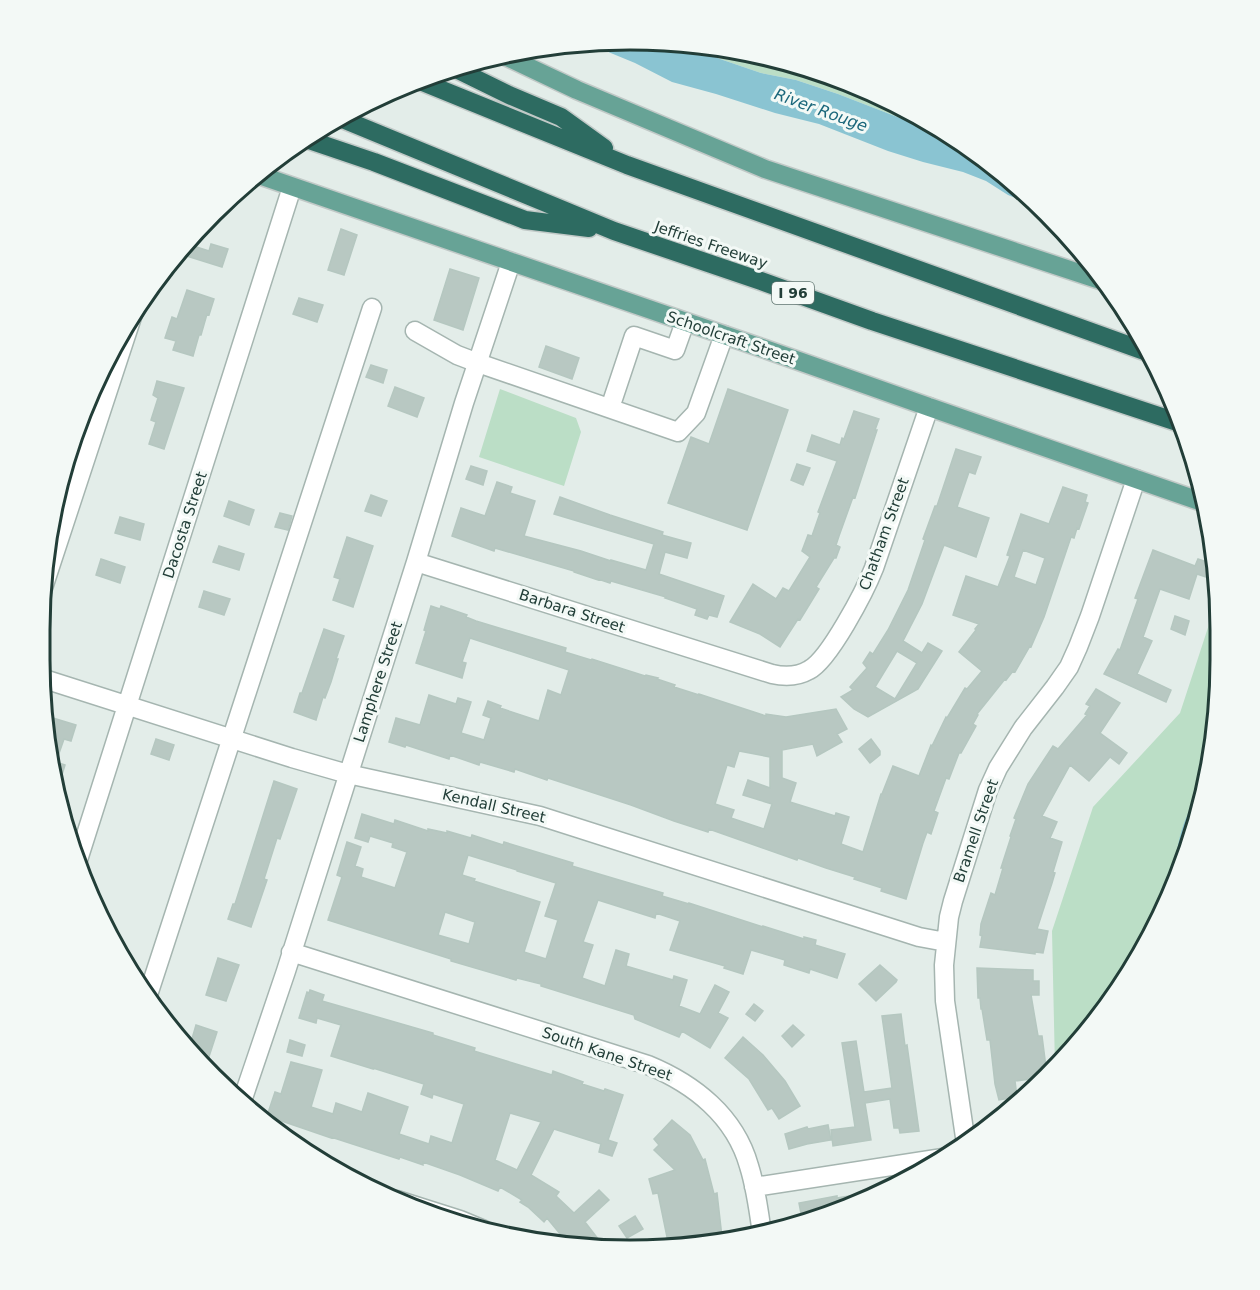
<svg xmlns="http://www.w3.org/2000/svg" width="1260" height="1290" font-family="'DejaVu Sans',sans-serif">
	<rect width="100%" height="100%" fill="#e3ede9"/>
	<path fill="#bbdec6" d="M 685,43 L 707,44 L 820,70 L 926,118 L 954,139 L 838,94 L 796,80 L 761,73 L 720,59 Z
		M 500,389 L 576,418 L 581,432 L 564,486 L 479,457 Z
		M 1220,591 L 1216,737 L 1190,850 L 1142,955 L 1075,1049 L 1055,1068 L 1052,931 L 1093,807 L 1180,713 Z"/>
	<path fill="#8ac4d2" d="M 592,40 L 685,43 L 720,59 L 761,73 L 796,80 L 838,94 L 954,139 L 1020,186 L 1041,208 L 1008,195 L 986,181 L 963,172 L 923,162 L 888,151 L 819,124 L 775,113 L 716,94 L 672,82 L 635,63 L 584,42 Z
		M 1203,791 L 1190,850 L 1173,887 C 1176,852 1179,818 1203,791 Z"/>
	<path fill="#b8c8c2" stroke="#b5c7c0" stroke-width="1.5" fill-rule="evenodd" d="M 341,229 L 357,235 L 344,275 L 328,270 Z
		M 184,243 L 209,251 L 211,244 L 228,249 L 222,267 L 177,253 Z
		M 450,269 L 479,278 L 463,330 L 434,320 Z
		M 187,290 L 214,299 L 209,315 L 207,314 L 201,335 L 199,335 L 193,356 L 173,350 L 176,341 L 165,338 L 172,317 L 177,319 Z
		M 299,298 L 323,305 L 317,322 L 293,314 Z
		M 546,346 L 579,358 L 572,379 L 539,367 Z
		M 371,365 L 387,370 L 383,383 L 366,377 Z
		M 157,381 L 184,388 L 164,449 L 149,444 L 156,422 L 151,420 L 158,398 L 153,395 Z
		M 395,387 L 424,398 L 417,417 L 388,406 Z
		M 728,389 L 788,410 L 747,530 L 668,503 L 691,437 L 709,444 Z
		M 854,411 L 879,419 L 875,430 L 877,430 L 855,498 L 853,497 L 839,536 L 836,545 L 840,547 L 836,558 L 834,558 L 816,587 L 819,589 L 800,620 L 798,619 L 780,647 L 760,634 L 730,622 L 753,584 L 776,599 L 783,588 L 789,591 L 810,557 L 802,551 L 808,535 L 812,536 L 820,513 L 818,512 L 837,461 L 807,451 L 812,435 L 840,445 L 842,438 L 844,439 Z
		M 956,449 L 981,457 L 975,474 L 969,472 L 957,507 L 989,518 L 976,557 L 944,545 L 922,604 L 903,641 L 922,653 L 928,643 L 942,651 L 918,689 L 868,717 L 854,709 L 841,697 L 853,690 L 850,687 L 867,668 L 863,663 L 870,652 L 873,654 L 888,630 L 908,590 L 925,540 L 923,539 L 935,506 L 937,506 ZM 897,651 L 917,663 L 895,699 L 875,687 Z
		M 797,464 L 810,468 L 803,485 L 791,480 Z
		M 471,466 L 487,471 L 483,485 L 466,479 Z
		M 497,482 L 512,487 L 510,493 L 535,501 L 524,536 L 581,551 L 611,561 L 611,560 L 646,570 L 654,544 L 554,514 L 560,497 L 610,515 L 663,532 L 662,535 L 691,543 L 687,558 L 665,552 L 659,574 L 724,596 L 717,617 L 709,615 L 707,619 L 695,615 L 697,609 L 665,598 L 666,597 L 611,581 L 610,583 L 598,579 L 598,580 L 574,572 L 574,571 L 495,548 L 494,551 L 452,536 L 461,508 L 485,516 Z
		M 1063,487 L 1087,495 L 1085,502 L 1088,503 L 1079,529 L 1077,528 L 1074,538 L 1071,537 L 1044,617 L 1031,647 L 1030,646 L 1015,672 L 1013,671 L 1006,680 L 1005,679 L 977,714 L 978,715 L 973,724 L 976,726 L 961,753 L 959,753 L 949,779 L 946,778 L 934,811 L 938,813 L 931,834 L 927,832 L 923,843 L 906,899 L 881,891 L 882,888 L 854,879 L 855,877 L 826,868 L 798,858 L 797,860 L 709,829 L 708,832 L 674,821 L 631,805 L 548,778 L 547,780 L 515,769 L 514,772 L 480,762 L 479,765 L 450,755 L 449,759 L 406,745 L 405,747 L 389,742 L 396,718 L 420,725 L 429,695 L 456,704 L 458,698 L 471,702 L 461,733 L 484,740 L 491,718 L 483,715 L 488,701 L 501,706 L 500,708 L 539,721 L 548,690 L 561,695 L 569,670 L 470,638 L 462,662 L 466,663 L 462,678 L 416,663 L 426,631 L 424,630 L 431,606 L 440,609 L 441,606 L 467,615 L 466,617 L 476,621 L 566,648 L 565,652 L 591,660 L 592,659 L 645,676 L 646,675 L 658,678 L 657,679 L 675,685 L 674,687 L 699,695 L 699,694 L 766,716 L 766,714 L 786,717 L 836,709 L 847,729 L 837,734 L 842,742 L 817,756 L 813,744 L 782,750 L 782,778 L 796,783 L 790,802 L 835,816 L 836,813 L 849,817 L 841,844 L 863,852 L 881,794 L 882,794 L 893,766 L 919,776 L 931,745 L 932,746 L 946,717 L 947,718 L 965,688 L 967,689 L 982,671 L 959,652 L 976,630 L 975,629 L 979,624 L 953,615 L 966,576 L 998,587 L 1010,556 L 1007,555 L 1021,514 L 1049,524 ZM 1023,550 L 1045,558 L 1036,585 L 1014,577 ZM 739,751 L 770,757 L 770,788 L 748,780 L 743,795 L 772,804 L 764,829 L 731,818 L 734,810 L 715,804 L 727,765 L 734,767 Z
		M 371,495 L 387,501 L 381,516 L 365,511 Z
		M 229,501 L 254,510 L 249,525 L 224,516 Z
		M 280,513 L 292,516 L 288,530 L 275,527 Z
		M 120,517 L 144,524 L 140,540 L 115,533 Z
		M 347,537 L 373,546 L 353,607 L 333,600 L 340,579 L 334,577 Z
		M 219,546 L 244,554 L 239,570 L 213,562 Z
		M 1153,550 L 1195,566 L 1198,559 L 1210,563 L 1206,577 L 1197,574 L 1189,599 L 1160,589 L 1143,637 L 1152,641 L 1137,674 L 1171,690 L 1166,702 L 1104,674 L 1118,649 L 1120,650 L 1138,599 L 1135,598 Z
		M 101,559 L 125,567 L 120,583 L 96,575 Z
		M 204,591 L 230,599 L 224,615 L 199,607 Z
		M 1175,616 L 1189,621 L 1185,635 L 1171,629 Z
		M 324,629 L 344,636 L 336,659 L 338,659 L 331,682 L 325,698 L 323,697 L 316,720 L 294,712 L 300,693 L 302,693 Z
		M 1096,689 L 1120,703 L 1100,733 L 1127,753 L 1119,764 L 1110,757 L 1089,781 L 1070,765 L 1042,816 L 1057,822 L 1050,838 L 1062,842 L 1053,872 L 1055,873 L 1052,883 L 1037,929 L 1048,931 L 1043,953 L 1035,952 L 1035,954 L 980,947 L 982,936 L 980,935 L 981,924 L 991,893 L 995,895 L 1003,868 L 1001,868 L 1011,837 L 1010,836 L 1016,819 L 1014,818 L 1028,784 L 1053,746 L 1058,749 L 1087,715 L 1085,714 L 1090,706 L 1086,704 Z
		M 53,718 L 76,725 L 71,741 L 64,739 L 56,762 L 65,765 L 60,781 L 51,778 L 50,775 L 47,744 L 50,735 L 48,734 Z
		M 156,739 L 174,745 L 169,760 L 151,754 Z
		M 871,739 L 880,751 L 880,755 L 870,763 L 859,749 Z
		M 274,781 L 297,789 L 280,839 L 277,838 L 264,879 L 267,880 L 251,927 L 228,919 L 233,904 L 235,904 L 249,860 Z
		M 362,814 L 394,824 L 395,820 L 428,831 L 428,829 L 447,833 L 447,831 L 471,838 L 472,835 L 503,845 L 504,842 L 573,863 L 572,866 L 663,893 L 662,896 L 689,904 L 689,903 L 763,927 L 763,926 L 804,939 L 804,937 L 816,940 L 815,945 L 845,954 L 837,978 L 810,969 L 809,973 L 784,965 L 785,960 L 751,950 L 743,974 L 724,968 L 725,966 L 670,950 L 680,921 L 656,913 L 655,918 L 598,900 L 583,942 L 593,945 L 582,978 L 605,986 L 616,950 L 629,954 L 626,966 L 673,980 L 674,976 L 687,980 L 679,1006 L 700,1014 L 715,985 L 729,992 L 718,1013 L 728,1018 L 710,1048 L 682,1031 L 679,1037 L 635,1019 L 634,1015 L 541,986 L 541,984 L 517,978 L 516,980 L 451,961 L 451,959 L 328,920 L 342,877 L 337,875 L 347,842 L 361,847 L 355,866 L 363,869 L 361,877 L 395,888 L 407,852 L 392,847 L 393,843 L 370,836 L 368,842 L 355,838 ZM 468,855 L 517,870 L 517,871 L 556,883 L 545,916 L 558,920 L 546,959 L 524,952 L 540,902 L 474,881 L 475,879 L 462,875 ZM 445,912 L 475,922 L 469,944 L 438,935 Z
		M 218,958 L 239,965 L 226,1001 L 206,995 Z
		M 880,965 L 897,980 L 896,982 L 876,1001 L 859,984 Z
		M 977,968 L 1033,970 L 1033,981 L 1039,981 L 1039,995 L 1031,995 L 1038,1036 L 1042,1036 L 1047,1075 L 1046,1077 L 1015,1081 L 1017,1097 L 999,1100 L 995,1084 L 990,1040 L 987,1040 L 982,1009 L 981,1009 L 980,998 L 978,998 Z
		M 310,990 L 324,995 L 322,1001 L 433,1033 L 433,1035 L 475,1048 L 474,1051 L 552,1075 L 553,1071 L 583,1082 L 582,1084 L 604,1091 L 605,1089 L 623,1095 L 608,1140 L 617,1143 L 612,1156 L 599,1152 L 601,1144 L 554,1129 L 531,1175 L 559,1192 L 556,1196 L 574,1213 L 599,1190 L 609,1200 L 585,1222 L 605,1248 L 570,1246 L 547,1218 L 544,1222 L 528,1207 L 520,1202 L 522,1200 L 500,1187 L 498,1191 L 460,1175 L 423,1162 L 423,1165 L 400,1157 L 399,1159 L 331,1137 L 331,1138 L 267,1116 L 275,1092 L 281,1094 L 291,1062 L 322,1070 L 311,1107 L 333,1114 L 336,1103 L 362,1112 L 368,1093 L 408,1107 L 399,1134 L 429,1144 L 431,1136 L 452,1143 L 464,1104 L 433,1094 L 432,1098 L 421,1094 L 424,1084 L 373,1068 L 373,1069 L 331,1056 L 341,1025 L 317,1018 L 316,1023 L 299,1018 L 307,992 L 309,993 ZM 510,1113 L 541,1122 L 517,1170 L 495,1160 Z
		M 754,1004 L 763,1011 L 755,1021 L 746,1014 Z
		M 901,1014 L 905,1046 L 907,1045 L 919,1131 L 900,1133 L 899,1128 L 894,1128 L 890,1099 L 865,1103 L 871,1140 L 833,1146 L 831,1130 L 855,1127 L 842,1043 L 856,1041 L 864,1092 L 892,1088 L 882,1016 Z
		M 196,1025 L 217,1032 L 205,1069 L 189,1049 Z
		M 793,1025 L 804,1035 L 792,1047 L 782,1036 Z
		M 743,1037 L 763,1055 L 785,1081 L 800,1106 L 779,1119 L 772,1108 L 768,1110 L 749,1079 L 725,1058 Z
		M 290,1040 L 305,1045 L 302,1056 L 287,1052 Z
		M 672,1120 L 690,1135 L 703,1160 L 705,1159 L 714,1194 L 717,1193 L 722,1237 L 703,1239 L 703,1237 L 668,1242 L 658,1193 L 653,1194 L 649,1179 L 675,1170 L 654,1150 L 659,1145 L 654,1139 Z
		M 828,1125 L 831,1140 L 807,1144 L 789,1149 L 785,1134 L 807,1127 L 808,1129 Z
		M 867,1193 L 869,1199 L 823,1216 L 802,1219 L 799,1203 L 837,1196 L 837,1198 Z
		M 635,1216 L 643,1229 L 627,1238 L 619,1226 Z"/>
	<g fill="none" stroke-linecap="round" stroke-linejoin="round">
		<g stroke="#a5b5b0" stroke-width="21">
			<path id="minor" d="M 415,331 L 457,355 L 478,363 L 678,432 L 696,413 L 724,335
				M 610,408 L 634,336 L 675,350 L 685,322
				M 416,562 L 772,674 C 785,677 797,677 809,670 C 829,660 865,591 874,568 L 929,407
				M 42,591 L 133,314
				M 41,678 L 292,758 L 348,774 L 540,816 L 919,937 L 946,942
				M 77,863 L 292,187
				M 291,952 L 648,1065 C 694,1084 735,1116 749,1166 C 756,1188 759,1212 762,1234
				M 147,998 L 372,308
				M 242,1101 L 286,971 L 416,562 L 464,403 L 511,262
				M 966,1144 L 945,1001 L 944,965 L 949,917 L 953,901 L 988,790 L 998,768 L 1023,728 L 1055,687 L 1069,667 L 1078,647 L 1090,616 L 1136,479
				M 754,1187 L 943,1158
				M 397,1200 L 460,1220 L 484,1230"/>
		</g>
		<g stroke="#c1c9c7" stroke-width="21">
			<path id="major" d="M 503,55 L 577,90 L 765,169 L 1106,282
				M 256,174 L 762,348 L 929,407 L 1205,503"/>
		</g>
		<g stroke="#c1c9c7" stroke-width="21">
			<path id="highway" d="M 454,68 L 509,95 L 561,117 L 604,148
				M 420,81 L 627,165 L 1150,353
				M 340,118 L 614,231 L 761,281 L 872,321 L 1180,423
				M 306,139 L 374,162 L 525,220 L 589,228"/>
		</g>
		<use href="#minor" stroke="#fff" stroke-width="18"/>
		<use href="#major" stroke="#67a396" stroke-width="18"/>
		<use href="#highway" stroke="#2d6b61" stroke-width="18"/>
	</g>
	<g text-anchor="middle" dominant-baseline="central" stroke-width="6" stroke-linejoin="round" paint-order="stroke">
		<rect fill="#f3f9f6" stroke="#617671" stroke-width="1.5" x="772" y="282" width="42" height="22" rx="4.5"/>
		<g font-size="14" font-weight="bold" fill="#223e38">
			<text x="793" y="293">I 96</text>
		</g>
		<g font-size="15" fill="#223e38" stroke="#f3f9f6">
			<text transform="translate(711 245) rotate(19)">Jeffries Freeway</text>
			<text transform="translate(731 338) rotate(19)">Schoolcraft Street</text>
			<text transform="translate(185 525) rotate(-72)">Dacosta Street</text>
			<text transform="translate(884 534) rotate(-70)">Chatham Street</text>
			<text transform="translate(572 611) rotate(18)">Barbara Street</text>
			<text transform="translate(378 682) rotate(-72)">Lamphere Street</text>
			<text transform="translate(494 806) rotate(13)">Kendall Street</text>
			<text transform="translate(976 831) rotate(-71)">Bramell Street</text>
			<text transform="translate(607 1054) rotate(19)">South Kane Street</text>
		</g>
		<g font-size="16" font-style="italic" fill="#1b677b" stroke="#f3f9f6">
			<text transform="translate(821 110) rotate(20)">River Rouge</text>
		</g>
	</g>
	<path d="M0 0H1260V1290H0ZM630 50H630A580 580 0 0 1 1210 630V660A580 580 0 0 1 630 1240H630A580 580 0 0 1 50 660V630A580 580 0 0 1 630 50Z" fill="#f3f9f6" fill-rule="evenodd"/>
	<path fill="none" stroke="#223e38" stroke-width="3" d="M630 50H630A580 580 0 0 1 1210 630V660A580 580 0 0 1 630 1240H630A580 580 0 0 1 50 660V630A580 580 0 0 1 630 50Z"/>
</svg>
